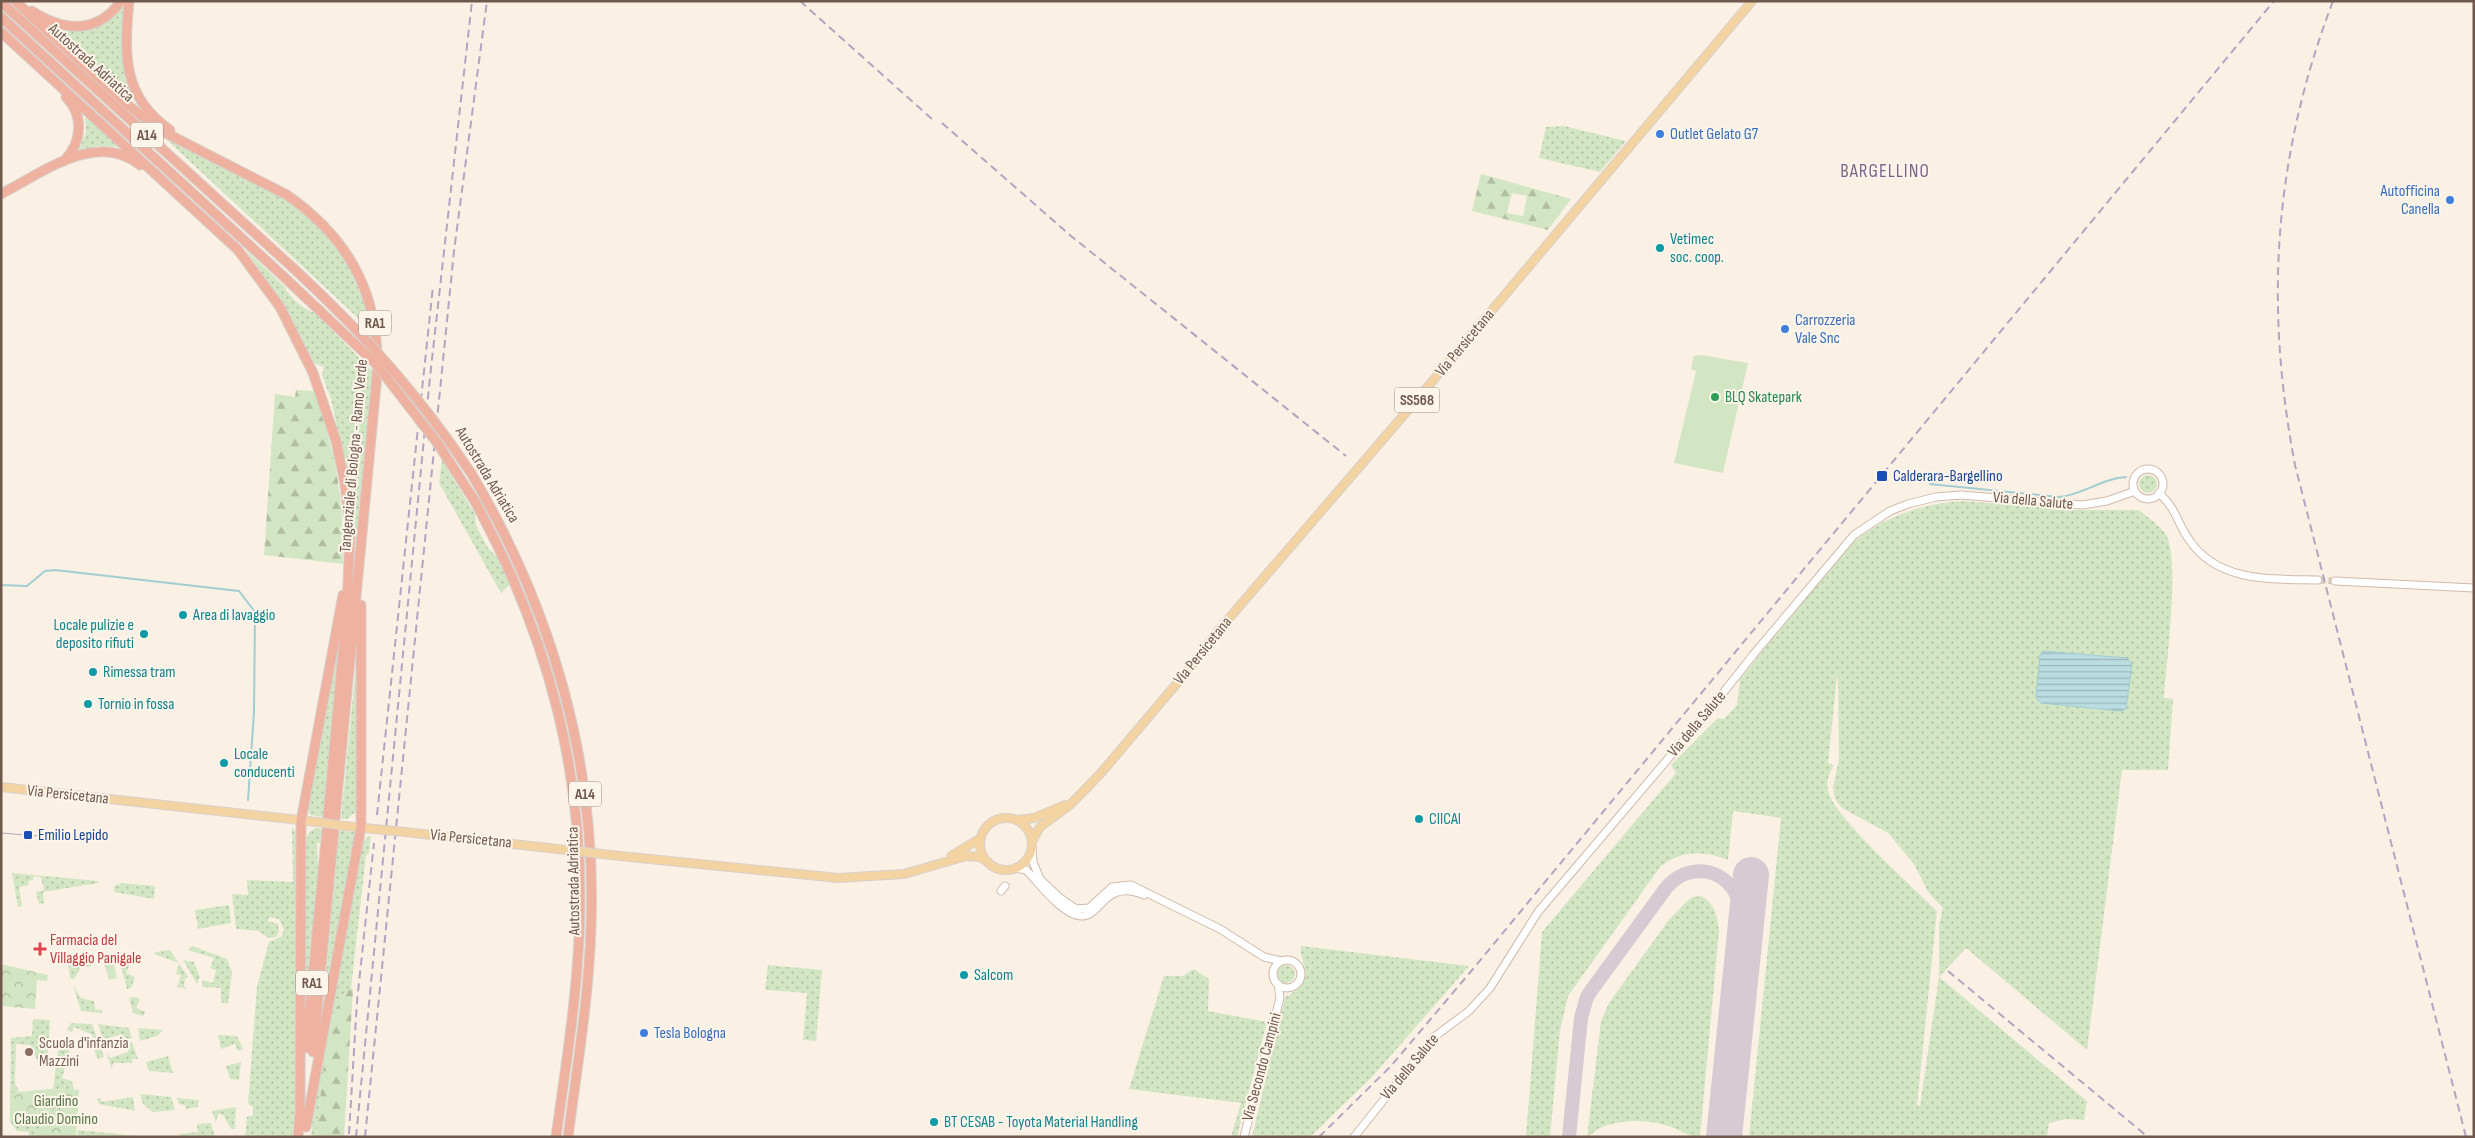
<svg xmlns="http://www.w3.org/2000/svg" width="2475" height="1138" font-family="'Sofia Sans Condensed',sans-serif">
	<defs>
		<pattern id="grass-dots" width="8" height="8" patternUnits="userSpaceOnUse" patternTransform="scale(1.25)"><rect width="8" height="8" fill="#d3e6c4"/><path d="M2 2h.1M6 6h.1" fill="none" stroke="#b0bda1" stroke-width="1.8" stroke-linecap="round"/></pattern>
		<pattern id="forest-firs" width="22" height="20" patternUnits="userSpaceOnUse" patternTransform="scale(1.25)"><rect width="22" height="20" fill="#d3e6c4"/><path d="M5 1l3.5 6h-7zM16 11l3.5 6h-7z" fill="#b0bda1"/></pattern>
		<pattern id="park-crowns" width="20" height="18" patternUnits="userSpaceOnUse" patternTransform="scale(1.25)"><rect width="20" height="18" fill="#d3e6c4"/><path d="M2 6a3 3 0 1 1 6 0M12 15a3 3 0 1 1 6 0" fill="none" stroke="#b0bda1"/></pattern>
		<pattern id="water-rules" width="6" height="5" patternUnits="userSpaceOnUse" patternTransform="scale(1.25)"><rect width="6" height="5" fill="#badde2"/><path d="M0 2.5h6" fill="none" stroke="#9cb6b9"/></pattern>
	</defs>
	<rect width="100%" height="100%" fill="#faf1e4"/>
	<path fill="url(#grass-dots)" fill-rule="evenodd" d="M 126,2 L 123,44 L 138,103 L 54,27 C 84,25 108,30 126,2 Z
		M 87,117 L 120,147 L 119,147 L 96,146 L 79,151 L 86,132 L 85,118 Z
		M 1564,126 L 1626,141 L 1600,172 L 1539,158 L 1546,127 Z
		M 168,138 C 236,173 320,201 357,274 C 365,292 368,315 374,333 L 167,140 Z
		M 245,249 L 284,286 C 290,298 302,308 315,313 L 374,373 L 355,574 L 356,552 L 352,497 L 331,399 L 322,375 L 324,367 L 314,363 L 285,307 Z
		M 442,460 L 475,514 L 476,526 L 488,548 L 497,557 L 510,584 L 501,593 L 439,483 Z
		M2139 484a9 9 0 1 1 18 0a9 9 0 1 1-18 0Z
		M 1964,501 L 2074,510 L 2139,510 C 2147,517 2158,524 2165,533 C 2181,554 2166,667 2164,698 L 2173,699 L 2168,770 L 2122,770 L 2087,1050 L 1966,948 L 1939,977 L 2087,1101 L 2084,1120 L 2066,1119 L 2049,1123 L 2047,1137 L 1749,1137 L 1781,818 L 1733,811 L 1728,860 C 1704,850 1681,850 1660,867 L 1568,996 L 1560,1030 L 1550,1137 L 1526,1137 L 1542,932 L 1676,773 L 1671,765 L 1718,718 L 1724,719 L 1737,705 L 1740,679 L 1847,548 C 1879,518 1921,503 1964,501 ZM 1832,676 L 1838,677 L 1839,759 L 1833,787 L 1835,799 L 1842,808 L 1888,833 L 1914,864 L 1928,892 L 1943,908 L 1939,925 L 1939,977 L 1920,1106 L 1917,1105 L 1937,911 C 1914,888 1834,817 1828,791 C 1826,780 1829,774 1834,765 L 1828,763 L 1837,677 Z
		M 357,655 L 357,811 L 347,819 L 341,819 Z
		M 338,656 L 323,817 L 310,815 L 308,809 L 336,657 Z
		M 292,827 L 298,836 L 297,1083 L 292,1137 L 245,1137 L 247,1117 L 253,1115 L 253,1107 L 248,1104 L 257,986 L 269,942 L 281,937 L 284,930 L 279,919 L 269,917 L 268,921 L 278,924 L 279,932 L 276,937 L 269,938 L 258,931 L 236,929 L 232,894 L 248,895 L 247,880 L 293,882 Z
		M 316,828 L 322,829 L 320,843 L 317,843 L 318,876 L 305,1002 L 306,842 L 309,832 Z
		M 339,831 L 356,832 L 325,998 L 324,996 Z
		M 371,835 L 369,853 L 366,855 L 351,988 L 347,990 L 334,1014 L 326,1045 L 316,1137 L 311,1137 L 316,1086 L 363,841 Z
		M 12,873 L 98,881 L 98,883 L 43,892 L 44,903 L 39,904 L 36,892 L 44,890 L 41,877 L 34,876 L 33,880 L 28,881 L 29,885 L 19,887 L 22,906 L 18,907 Z
		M 122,883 L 155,886 L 154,899 L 114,892 L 114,886 Z
		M 1701,896 C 1715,903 1717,916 1719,930 L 1700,1137 C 1689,1137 1682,1131 1671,1127 C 1649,1119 1622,1119 1600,1128 C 1596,1130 1592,1134 1587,1137 L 1601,1021 L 1609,1003 L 1668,921 L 1686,902 L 1693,897 Z
		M 229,905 L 231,923 L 198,929 L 195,910 Z
		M 192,946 L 227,959 L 232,972 L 228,1004 L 221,1002 L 221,988 L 202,987 L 203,980 L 213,983 L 216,970 L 210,968 L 214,958 L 188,950 Z
		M 1301,946 L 1469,966 L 1373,1076 L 1310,1137 L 1252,1137 L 1284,1002 L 1286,995 L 1289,996 C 1293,991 1298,990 1301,985 C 1312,973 1299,960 1301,946 Z
		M 170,950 L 188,977 L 185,978 L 184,986 L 187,989 L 177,987 L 181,975 L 176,974 L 179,963 L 154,954 L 156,952 Z
		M 127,954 L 133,957 L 126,973 L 135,977 L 131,988 L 127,989 L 118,955 Z
		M 90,960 L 91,966 L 81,968 L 74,979 L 70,978 L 68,962 Z
		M 183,960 L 194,962 L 200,977 L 197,984 Z
		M1277 974a9 9 0 1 1 18 0a9 9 0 1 1-18 0Z
		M 768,965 L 822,970 L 816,1041 L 803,1040 L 807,993 L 765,990 Z
		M 1194,969 L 1209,979 L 1208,1011 L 1267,1022 L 1237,1137 L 1231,1137 L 1241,1103 L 1129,1089 L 1164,976 L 1183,976 Z
		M 73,985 L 81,998 L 94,1001 L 95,1009 L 102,1010 L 102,1013 L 81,1011 Z
		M 134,997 L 140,999 L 136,1008 L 146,1012 L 143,1016 L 133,1013 L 129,998 Z
		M 33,1019 L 50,1020 L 47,1067 L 40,1066 L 30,1045 L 16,1044 L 15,1083 L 19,1092 L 10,1093 L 11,1038 L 32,1036 Z
		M 71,1023 L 92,1024 L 104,1057 L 98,1059 L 91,1043 L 93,1035 L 74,1027 L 72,1032 L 67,1030 Z
		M 98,1024 L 129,1028 L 132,1038 L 125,1040 L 122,1034 L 105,1039 L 104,1043 Z
		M 138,1028 L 163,1030 L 157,1036 L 140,1041 Z
		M 218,1035 L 237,1036 L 243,1049 L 238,1051 L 235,1044 L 221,1049 Z
		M 132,1042 L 138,1059 L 132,1059 L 132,1063 L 113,1063 L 112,1069 L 106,1052 L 110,1058 L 128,1052 L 127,1045 Z
		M 59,1043 L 72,1043 L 62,1078 L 72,1081 L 74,1090 L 53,1089 Z
		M 168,1056 L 173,1073 L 149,1071 L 146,1062 Z
		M 241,1062 L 239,1080 L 230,1079 L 226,1066 Z
		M 47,1093 L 46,1137 L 29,1137 L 29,1132 L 17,1131 L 10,1122 L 10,1096 Z
		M 140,1094 L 171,1097 L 175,1110 L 153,1112 L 143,1104 Z
		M 133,1097 L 135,1111 L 99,1104 L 97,1099 L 101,1098 L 101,1102 Z
		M 177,1098 L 199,1100 L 198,1107 L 186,1109 L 185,1105 L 179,1104 Z
		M 236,1107 L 235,1129 L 231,1129 L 223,1115 L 218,1114 L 216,1123 L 212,1111 Z
		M 211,1123 L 215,1137 L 179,1137 L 180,1134 L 198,1132 L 197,1124 Z
		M 78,1130 L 146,1137 L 77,1137 Z"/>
	<path fill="url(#forest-firs)" fill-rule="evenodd" d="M 1481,174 L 1571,199 L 1548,230 L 1472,211 ZM 1512,193 L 1527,196 L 1523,216 L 1507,213 Z
		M 296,390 L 314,391 C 336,452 344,499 343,564 L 264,555 L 275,394 L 295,397 Z
		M 351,988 L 353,990 L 344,1137 L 316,1137 L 326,1045 L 334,1013 L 347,990 Z"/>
	<path fill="url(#park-crowns)" d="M 1,964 L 48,975 L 47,981 L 37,980 L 35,1009 L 1,1006 Z
		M 49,1089 L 79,1090 L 76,1137 L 41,1137 L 41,1125 L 10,1122 L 10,1093 Z"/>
	<path fill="#d3e6c4" d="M 1701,355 L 1748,363 L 1723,473 L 1674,463 L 1696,371 L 1691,369 L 1694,356 Z
		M 112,957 L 117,978 L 109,980 L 103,960 Z"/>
	<path fill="url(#water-rules)" stroke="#a2cdd3" d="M 2043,651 L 2127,658 L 2132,664 L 2126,709 L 2120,711 L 2041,703 L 2036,698 L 2040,655 Z"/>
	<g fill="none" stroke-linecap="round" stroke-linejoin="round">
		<path stroke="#a2cdd3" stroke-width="2" d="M 1930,484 L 2059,497 C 2082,495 2103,478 2126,477
			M 1,585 L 27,586 L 45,571 L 55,570 L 239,591 L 255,612 L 254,712 L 248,800"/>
		<path stroke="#d6cad3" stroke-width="14" d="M 1569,1137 L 1581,1018 L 1587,997 L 1593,988 L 1666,888 C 1687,863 1722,866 1737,896 C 1743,907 1744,919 1745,931"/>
		<path stroke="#d6cad3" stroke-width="36" d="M 1724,1137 L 1751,875"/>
		<path stroke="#d8cbbe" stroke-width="7" stroke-dasharray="7 3.5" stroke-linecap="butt" d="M 2318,580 L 2335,581"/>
		<g stroke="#cfbaac" stroke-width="9">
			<path id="secondary" d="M2133 484a15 15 0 1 1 30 0a15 15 0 1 1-30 0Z
				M 2159,493 C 2179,512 2176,522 2190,541 C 2219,583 2273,579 2318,580
				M 2335,581 L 2474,588
				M 1032,849 L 1033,862 L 1040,879 L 1060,898 L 1076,909 L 1089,908 L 1112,887 L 1131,885 L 1220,929 L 1264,957 L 1281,961
				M 1015,868 L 1026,870 C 1040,884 1053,903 1071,913 C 1102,929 1098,876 1144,895
				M 1001,891 L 1005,886
				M1273 974a14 14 0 1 1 28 0a14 14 0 1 1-28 0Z
				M 1244,1137 L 1280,998 L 1278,984
				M 1354,1137 L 1434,1037 L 1469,1011 L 1490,988 L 1538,912 L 1712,707 L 1753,655 L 1854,535 L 1890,511 L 1908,504 L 1936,497 L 1961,495 L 2082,505 L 2107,501 L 2135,491"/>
		</g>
		<g stroke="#d7d0cd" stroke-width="10">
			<path id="primary" d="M 1,787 L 317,822
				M980 844a26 26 0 1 1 52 0a26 26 0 1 1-52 0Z
				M 1017,820 L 1034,818 L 1065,805
				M 345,826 L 374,829
				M 405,832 L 549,848
				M 1032,841 L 1040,827 L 1071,804 L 1101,773 L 1189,669 L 1218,631 L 1409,409 L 1752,1
				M 620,856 L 838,878 L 904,874 L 966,856 L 980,857 L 988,862
				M 951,856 L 981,838"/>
		</g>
		<g stroke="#d7d0cd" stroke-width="11">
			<path id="highway" d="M 15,1 L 128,105 L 158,129 L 287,195 C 351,240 380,296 377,375 L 335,818
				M 129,1 C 124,54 122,97 170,130
				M 1,2 L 292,267
				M 32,11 C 63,31 97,35 121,1
				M 1,17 L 283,276
				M 1,32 L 238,250 L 280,307 L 313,373 L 336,441 L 345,484 L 350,532 L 347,608 L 328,817
				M 65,160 C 82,142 84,115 66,97
				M 1,194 C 42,173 96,130 140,165
				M 471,473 C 553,611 597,765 591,926 C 589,997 577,1067 568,1137
				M 474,500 C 549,637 587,780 579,938 C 576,1004 565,1071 556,1137
				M 306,1048 L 327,829
				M 313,1052 L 334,830
				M 300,1116 L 301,821 L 343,595
				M 306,1127 L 361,827 L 361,605
				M 298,1137 L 300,1111"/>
		</g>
		<use href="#secondary" stroke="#fff" stroke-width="7"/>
		<use href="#primary" stroke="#f4d3a2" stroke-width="8"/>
		<use href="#highway" stroke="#efb2a0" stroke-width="9"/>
		<path stroke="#b3a4c2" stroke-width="1" d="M 1,833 L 101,841"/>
		<path stroke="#b3a4c2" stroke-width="2" stroke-dasharray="8 5" stroke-linecap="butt" d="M 800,1 L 933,120
			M 2333,1 C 2274,156 2264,303 2295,465 L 2466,1137
			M 942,123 L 1071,236 L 1346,456
			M 377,815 L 433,286
			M 1948,971 L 2148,1137
			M 349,1134 L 357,1001 L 374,843
			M 356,1137 L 430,377 L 472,1
			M 365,1137 L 454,251 L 487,1
			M 1319,1137 L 1391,1066 L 1473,969 L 2274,1"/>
		<g stroke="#d7d0cd" stroke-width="10" stroke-linecap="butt">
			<path id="primary-bridge" d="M 317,822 L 345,826
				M 374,829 L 405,832
				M 549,848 L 620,856"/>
		</g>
		<g stroke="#d7d0cd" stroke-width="11" stroke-linecap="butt">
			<path id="highway-bridge" d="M 292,267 C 363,333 417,392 471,473
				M 283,276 L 376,364 L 438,444 L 474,500"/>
		</g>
		<use href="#primary-bridge" stroke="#f4d3a2" stroke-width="8"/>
		<use href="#highway-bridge" stroke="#efb2a0" stroke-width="9"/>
	</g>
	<g fill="#3f7fe0" stroke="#fdf5ea" stroke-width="2">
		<circle cx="1660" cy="134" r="5"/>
		<circle cx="2450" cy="200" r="5"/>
		<circle cx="1785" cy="329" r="5"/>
		<circle cx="644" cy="1033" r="5"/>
	</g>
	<g fill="#0f9aa8" stroke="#fdf5ea" stroke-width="2">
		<circle cx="1660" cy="248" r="5"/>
		<circle cx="183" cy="615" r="5"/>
		<circle cx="144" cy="634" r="5"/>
		<circle cx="93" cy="672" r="5"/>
		<circle cx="88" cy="704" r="5"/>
		<circle cx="224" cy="763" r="5"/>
		<circle cx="1419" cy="819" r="5"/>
		<circle cx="964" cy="975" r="5"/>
		<circle cx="934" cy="1122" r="5"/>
	</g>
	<circle fill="#2e9e5b" stroke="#fdf5ea" stroke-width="2" cx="1715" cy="397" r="5"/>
	<g fill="#1a4fb4" stroke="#fdf5ea" stroke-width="2">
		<rect x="1876" y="470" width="12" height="12" rx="2.5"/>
		<rect x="23" y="830" width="10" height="10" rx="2.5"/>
	</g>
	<path fill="#e0444e" stroke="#fdf5ea" stroke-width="2" d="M37.5 941.5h5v5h5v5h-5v5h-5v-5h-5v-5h5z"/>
	<circle fill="#8d6e63" stroke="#fdf5ea" stroke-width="2" cx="29" cy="1052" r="5"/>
	<g text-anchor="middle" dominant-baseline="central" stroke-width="4" stroke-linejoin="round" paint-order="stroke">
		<g fill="#fdf5ea" stroke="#9a877b" stroke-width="1">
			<rect x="131" y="122.5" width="32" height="25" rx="4"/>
			<rect x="359" y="310.5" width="32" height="25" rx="4"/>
			<rect x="1394.5" y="387.5" width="45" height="25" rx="4"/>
			<rect x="569" y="781.5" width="32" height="25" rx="4"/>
			<rect x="296" y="970.5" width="32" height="25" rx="4"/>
		</g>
		<g font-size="15" font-weight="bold" fill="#70584c">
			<text x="147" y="135">A14</text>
			<text x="375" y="323">RA1</text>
			<text x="1417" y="400">SS568</text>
			<text x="585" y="794">A14</text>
			<text x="312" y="983">RA1</text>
		</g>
		<g font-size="16" fill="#70584c" stroke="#fdf5ea">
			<text transform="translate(91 63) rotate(42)">Autostrada Adriatica</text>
			<text transform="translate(1465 343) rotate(-50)">Via Persicetana</text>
			<text transform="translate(354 456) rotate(-85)">Tangenziale di Bologna - Ramo Verde</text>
			<text transform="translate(487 475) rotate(59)">Autostrada Adriatica</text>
			<text transform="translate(2033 501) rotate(5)">Via della Salute</text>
			<text transform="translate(1203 651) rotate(-51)">Via Persicetana</text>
			<text transform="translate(1697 724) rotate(-50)">Via della Salute</text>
			<text transform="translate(68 795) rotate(6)">Via Persicetana</text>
			<text transform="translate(471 839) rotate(6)">Via Persicetana</text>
			<text transform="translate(574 881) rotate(-91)">Autostrada Adriatica</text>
			<text transform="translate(1262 1067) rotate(-75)">Via Secondo Campini</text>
			<text transform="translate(1410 1067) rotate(-50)">Via della Salute</text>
		</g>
		<g font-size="16" fill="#366cbe" stroke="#fdf5ea" text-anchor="start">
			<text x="1670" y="134">Outlet Gelato G7</text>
			<text x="2440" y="191" text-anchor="end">Autofficina<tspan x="2440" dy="18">Canella</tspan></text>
			<text x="1795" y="320">Carrozzeria<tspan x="1795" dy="18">Vale Snc</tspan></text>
			<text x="654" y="1033">Tesla Bologna</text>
		</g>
		<g font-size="16" fill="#0d838f" stroke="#fdf5ea" text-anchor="start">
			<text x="1670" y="239">Vetimec<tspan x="1670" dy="18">soc. coop.</tspan></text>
			<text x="193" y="615">Area di lavaggio</text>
			<text x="134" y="625" text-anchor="end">Locale pulizie e<tspan x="134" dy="18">deposito rifiuti</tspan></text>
			<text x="103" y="672">Rimessa tram</text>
			<text x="98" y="704">Tornio in fossa</text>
			<text x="234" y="754">Locale<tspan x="234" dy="18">conducenti</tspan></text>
			<text x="1429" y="819">CIICAI</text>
			<text x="974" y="975">Salcom</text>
			<text x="944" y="1122">BT CESAB - Toyota Material Handling</text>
		</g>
		<g font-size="16" fill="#27864d" stroke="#fdf5ea" text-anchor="start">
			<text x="1725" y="397">BLQ Skatepark</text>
		</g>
		<g font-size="16" fill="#164399" stroke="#fdf5ea" text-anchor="start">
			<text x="1893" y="476">Calderara-Bargellino</text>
			<text x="38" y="835">Emilio Lepido</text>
		</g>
		<g font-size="16" fill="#be3a42" stroke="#fdf5ea" text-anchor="start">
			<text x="50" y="940">Farmacia del<tspan x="50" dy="18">Villaggio Panigale</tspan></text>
		</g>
		<g font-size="16" fill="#785e54" stroke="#fdf5ea" text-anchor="start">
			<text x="39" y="1043">Scuola d'infanzia<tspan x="39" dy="18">Mazzini</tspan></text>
		</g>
		<g font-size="16" fill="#547645" stroke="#fdf5ea">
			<text x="56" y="1101">Giardino<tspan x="56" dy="18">Claudio Domino</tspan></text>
		</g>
		<g font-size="19" letter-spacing="1" fill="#7d648c" stroke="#fdf5ea">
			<text x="1885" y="171">BARGELLINO</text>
		</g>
	</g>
	<rect width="2475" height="1138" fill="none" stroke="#70584c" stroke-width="5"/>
</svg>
